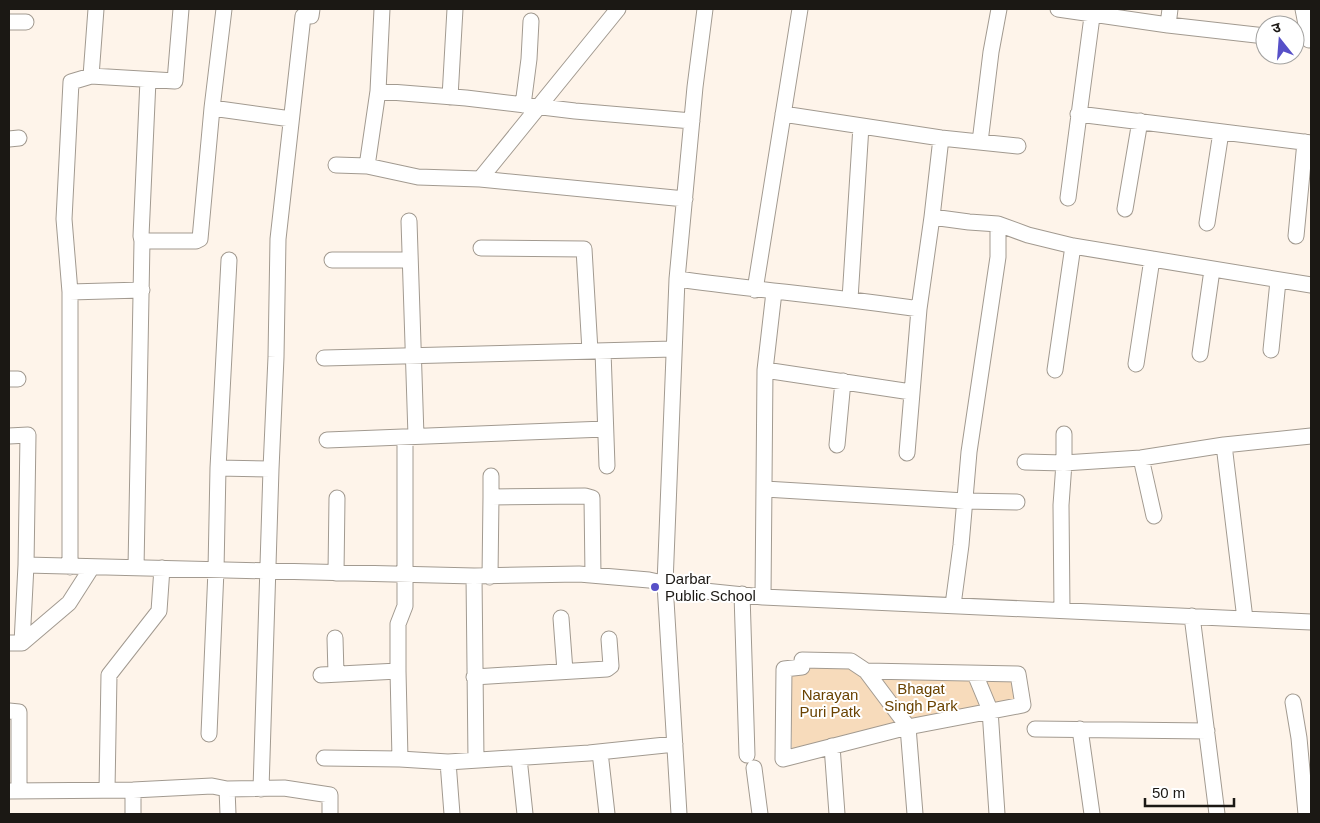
<svg xmlns="http://www.w3.org/2000/svg" width="1320" height="823" font-family="Helvetica,'Noto Sans Devanagari',sans-serif">
	<rect width="100%" height="100%" fill="#fef4ea"/>
	<path fill="#f7dbbb" d="M 807,663 L 851,665 L 864,674 L 904,725 L 792,749 L 791,672 Z
		M 876,673 L 1015,678 L 1018,703 L 910,722 Z"/>
	<g fill="none" stroke-linecap="round" stroke-linejoin="round">
		<g stroke="#a29a90" stroke-width="17">
			<path id="minor" d="M 96,9 L 91,76 L 175,81 L 181,9
				M 1058,9 L 1168,25 L 1265,36
				M 1303,9 L 1309,40
				M 9,22 L 26,22
				M 1168,25 L 1170,9
				M 378,91 L 382,9
				M 450,97 L 455,9
				M 523,105 L 529,59 L 531,21
				M 212,108 L 291,119
				M 783,114 L 941,138 L 1018,146
				M 1078,114 L 1311,143
				M 9,139 L 19,138
				M 980,142 L 991,52 L 999,9
				M 336,165 L 367,166
				M 480,179 L 618,9
				M 1068,198 L 1093,9
				M 685,199 L 480,179 L 418,177 L 367,166 L 378,91 L 466,98 L 575,111 L 692,121
				M 1125,209 L 1140,121
				M 932,217 L 969,222 L 998,224 L 1028,235 L 1073,246 L 1311,285
				M 409,221 L 416,436
				M 1207,223 L 1221,132
				M 1296,236 L 1305,142
				M 142,241 L 141,236 L 148,80
				M 481,248 L 584,249 L 590,351
				M 332,260 L 410,260
				M 677,279 C 757,290 838,297 919,309
				M 755,290 L 800,9
				M 70,292 L 142,290
				M 850,299 L 861,126
				M 1271,350 L 1278,281
				M 603,351 L 607,466
				M 1200,354 L 1212,270
				M 324,358 L 673,349
				M 1136,364 L 1152,259
				M 765,370 L 911,392
				M 1055,370 L 1073,246
				M 9,379 L 18,379
				M 9,436 L 28,435 L 26,565 L 22,643 L 9,643
				M 327,440 L 605,429
				M 837,445 L 843,381
				M 1224,445 L 1245,619
				M 907,453 L 919,309 L 932,217 L 941,138
				M 1141,458 L 1154,516
				M 1025,462 L 1064,463 L 1141,458 L 1224,445 L 1311,436
				M 218,468 L 271,469
				M 491,476 L 491,497
				M 765,489 L 965,501 L 1017,502
				M 26,565 L 474,576 L 579,574 L 649,580 L 695,590 L 763,597 L 1311,622
				M 70,567 L 70,292 L 64,219 L 71,82 L 91,76
				M 136,568 L 142,241 L 196,241 L 200,239 L 212,108 L 224,9
				M 336,573 L 337,498
				M 474,576 L 476,760
				M 490,577 L 491,497 L 585,496 L 592,498 L 593,575
				M 742,594 L 747,755
				M 763,597 L 765,370 L 774,292
				M 953,605 L 961,545 L 969,452 L 998,257 L 998,224
				M 1062,610 L 1061,505 L 1064,463 L 1064,434
				M 1192,616 L 1217,814
				M 561,618 L 565,671
				M 335,638 L 336,674
				M 22,643 L 69,603 L 92,567
				M 398,671 L 398,624 L 405,606 L 405,437
				M 866,671 L 1018,674 L 1023,705 L 908,727 L 783,759 L 784,669 L 802,667 L 802,660 L 851,661 L 866,671 L 908,727 L 915,814
				M 975,674 L 990,710 L 997,814
				M 321,675 L 398,671 L 400,759 L 448,762 L 452,814
				M 474,677 L 607,669 L 611,666 L 609,639
				M 1293,702 L 1299,738 L 1306,814
				M 9,711 L 19,712 L 19,791
				M 1035,729 L 1207,731
				M 1080,729 L 1092,814
				M 209,734 L 216,570 L 218,468 L 229,260
				M 832,746 L 837,814
				M 600,752 L 607,814
				M 324,758 L 400,759
				M 519,758 L 525,814
				M 448,762 L 589,753 L 675,744
				M 754,768 L 760,814
				M 227,789 L 228,814
				M 261,789 L 271,469 L 276,357 L 278,239 L 303,16 L 311,16 L 312,9
				M 107,790 L 109,675 L 159,611 L 162,568
				M 133,790 L 133,814
				M 9,791 L 133,790 L 212,786 L 227,789 L 284,788 L 330,795 L 330,814
				M 679,814 L 665,584 L 677,279 L 695,87 L 705,9"/>
		</g>
		<use href="#minor" stroke="#fff" stroke-width="15"/>
	</g>
	<circle fill="#5750c8" stroke="#fff" stroke-width="2" cx="655" cy="587" r="5"/>
	<g text-anchor="middle" dominant-baseline="central" stroke-width="4" stroke-linejoin="round" paint-order="stroke">
		<g font-size="15" fill="#1b1814" stroke="#fff" text-anchor="start">
			<text x="665" y="578">Darbar<tspan x="665" dy="17">Public School</tspan></text>
		</g>
		<g font-size="15" fill="#6a4200" stroke="#fff">
			<text x="921" y="688">Bhagat<tspan x="921" dy="17">Singh Park</tspan></text>
			<text x="830" y="694">Narayan<tspan x="830" dy="17">Puri Patk</tspan></text>
		</g>
	</g>
	<rect width="1320" height="823" fill="none" stroke="#1b1814" stroke-width="20"/>
	<g transform="translate(1280 40) rotate(343)"><circle r="24" fill="#ffffff" stroke="#a4a3a1"/>
	<path d="M0-4L9 19L0 12L-9 19Z" fill="#5750c8"/>
	<text y="-8" font-size="14" font-weight="bold" text-anchor="middle" fill="#1b1814">उ</text>
	</g>
	<path d="M1145 798v8h89v-8" fill="none" stroke="#1b1814" stroke-width="2.5"/>
	<text x="1152" y="798" font-size="15" fill="#1b1814" stroke="#ffffff" stroke-width="4" paint-order="stroke">50 m</text>
</svg>
